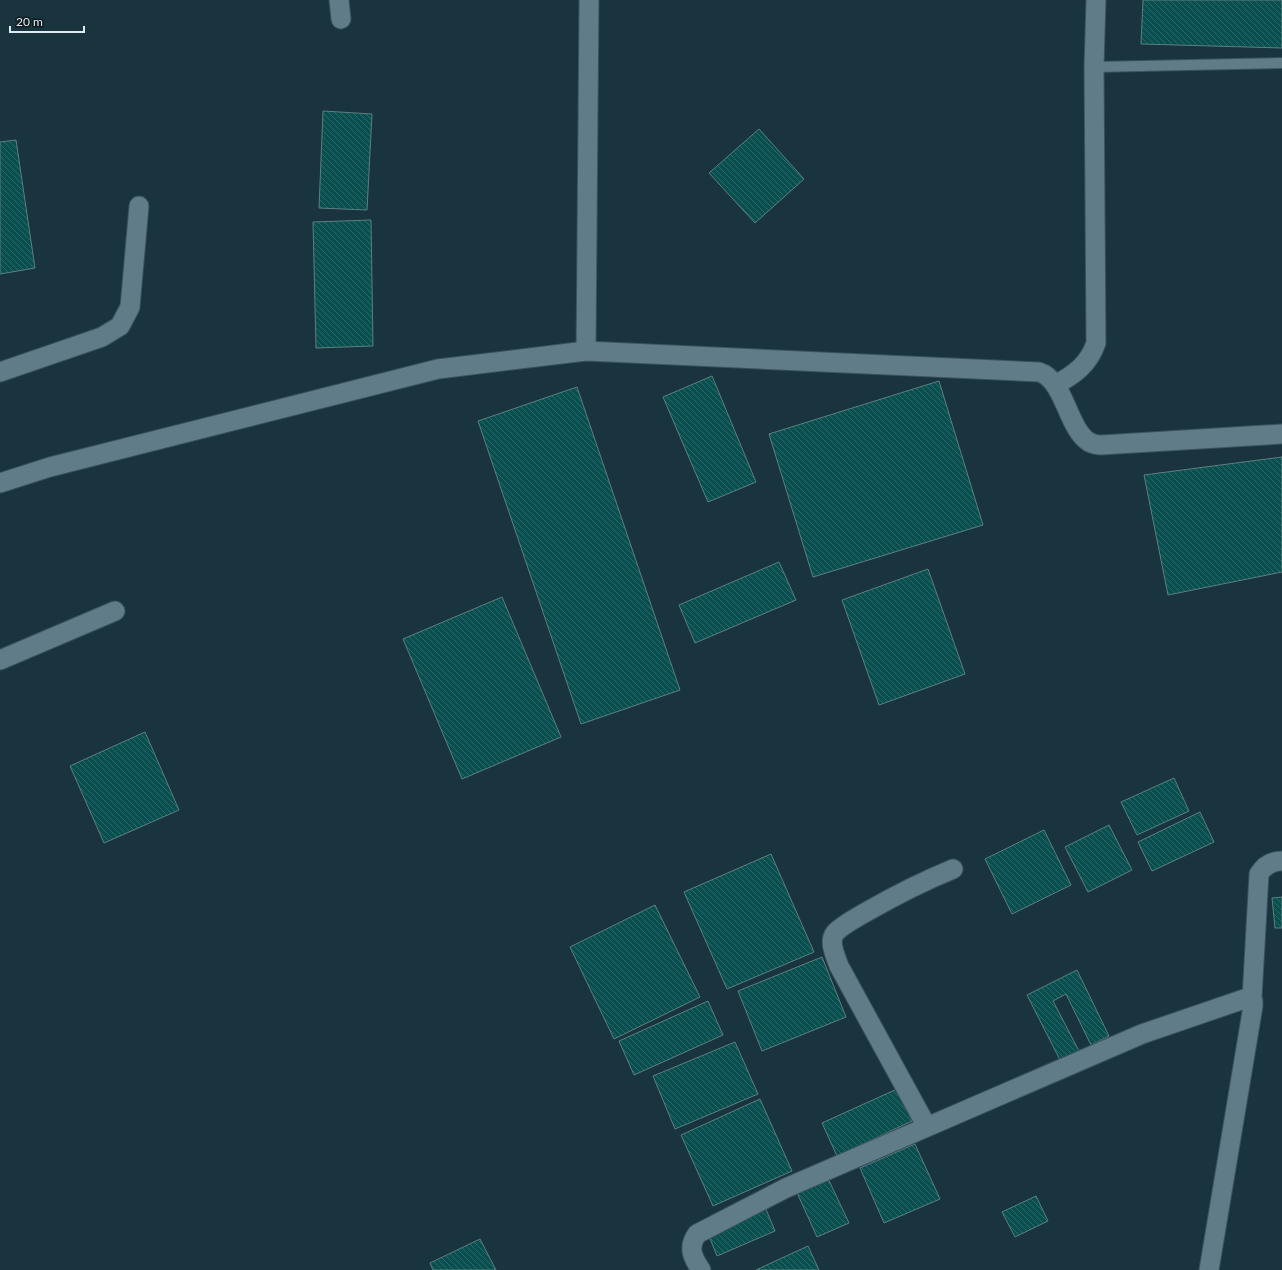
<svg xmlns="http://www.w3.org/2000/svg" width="1282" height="1270" font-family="Lato,sans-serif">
	<defs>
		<pattern id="building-back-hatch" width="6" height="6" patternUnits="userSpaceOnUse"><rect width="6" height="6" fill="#094f50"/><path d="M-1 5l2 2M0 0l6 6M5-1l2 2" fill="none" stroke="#2c686a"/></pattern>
	</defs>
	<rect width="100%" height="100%" fill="#19343f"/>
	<path fill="url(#building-back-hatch)" stroke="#5d7f7f" d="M 1143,0 L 1282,0 L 1282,48 L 1141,44 Z
		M 323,111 L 372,114 L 367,210 L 319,208 Z
		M 759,129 L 804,179 L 755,223 L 709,173 Z
		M 16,140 L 35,268 L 0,274 L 0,142 Z
		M 371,220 L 373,346 L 316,348 L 313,222 Z
		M 712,376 L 756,482 L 708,502 L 663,397 Z
		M 939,381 L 983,525 L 813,577 L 769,434 Z
		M 577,387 L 680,690 L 581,724 L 478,421 Z
		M 1282,457 L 1282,572 L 1168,595 L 1144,475 Z
		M 779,562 L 796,600 L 695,643 L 679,605 Z
		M 928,569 L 965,674 L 879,705 L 842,600 Z
		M 502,597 L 561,737 L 462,779 L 403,639 Z
		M 145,732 L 179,810 L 104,843 L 70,766 Z
		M 1174,778 L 1189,811 L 1137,835 L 1121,802 Z
		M 1200,812 L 1214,842 L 1152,871 L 1138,842 Z
		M 1109,825 L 1132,870 L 1088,892 L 1065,847 Z
		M 1044,830 L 1071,885 L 1012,914 L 985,859 Z
		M 771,854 L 814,952 L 727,989 L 684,892 Z
		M 1282,897 L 1282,928 L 1275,928 L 1272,898 Z
		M 655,905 L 700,997 L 614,1039 L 570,947 Z
		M 822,957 L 846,1017 L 762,1051 L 738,991 Z
		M 1077,970 L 1109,1036 L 1091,1045 L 1066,994 L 1053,1001 L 1079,1051 L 1060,1060 L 1027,995 Z
		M 708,1001 L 723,1035 L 634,1075 L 619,1041 Z
		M 735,1042 L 758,1094 L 675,1129 L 653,1076 Z
		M 897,1089 L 912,1121 L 837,1156 L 822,1123 Z
		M 760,1099 L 792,1171 L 713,1206 L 681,1135 Z
		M 915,1144 L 940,1199 L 884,1223 L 860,1168 Z
		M 825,1172 L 849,1223 L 817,1237 L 794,1186 Z
		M 1036,1196 L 1048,1221 L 1015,1237 L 1002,1212 Z
		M 765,1207 L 775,1231 L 717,1256 L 707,1231 Z
		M 480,1239 L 496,1270 L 433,1270 L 430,1263 Z
		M 808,1246 L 819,1270 L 756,1270 Z"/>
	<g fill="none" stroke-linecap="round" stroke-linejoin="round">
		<g stroke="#3a525b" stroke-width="12">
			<path id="service" d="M 1094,67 L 1282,63"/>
		</g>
		<g stroke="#3a525b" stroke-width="21">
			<path id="minor" d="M 339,0 L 341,19
				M 586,351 L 589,0
				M 0,372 L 102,337 L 120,326 L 130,307 L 139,206
				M 1055,385 C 1074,375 1089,364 1096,343 L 1094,67 L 1096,0
				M 0,483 L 50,467 L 438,369 L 586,351 L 1039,372 C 1065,380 1067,428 1089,442 C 1093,444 1097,445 1101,445 L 1282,434
				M 0,660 L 115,611
				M 1252,998 L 1259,874 C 1264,866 1271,861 1282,861
				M 927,1127 L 839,966 C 836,957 828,942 835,933 C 841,926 859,916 868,911 C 896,895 924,881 953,869
				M 701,1270 C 693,1258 687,1248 697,1234 L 786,1188 L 1142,1034 L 1250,997 L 1253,1001 L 1253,1006 L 1209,1270"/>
		</g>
		<use href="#service" stroke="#607c89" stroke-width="10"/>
		<use href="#minor" stroke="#607c89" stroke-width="19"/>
	</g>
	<path d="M10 26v6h74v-6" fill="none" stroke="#ddecf3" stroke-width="2"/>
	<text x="16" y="26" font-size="12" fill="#ddecf3" stroke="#0f1a1f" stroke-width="3" paint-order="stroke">20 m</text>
</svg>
